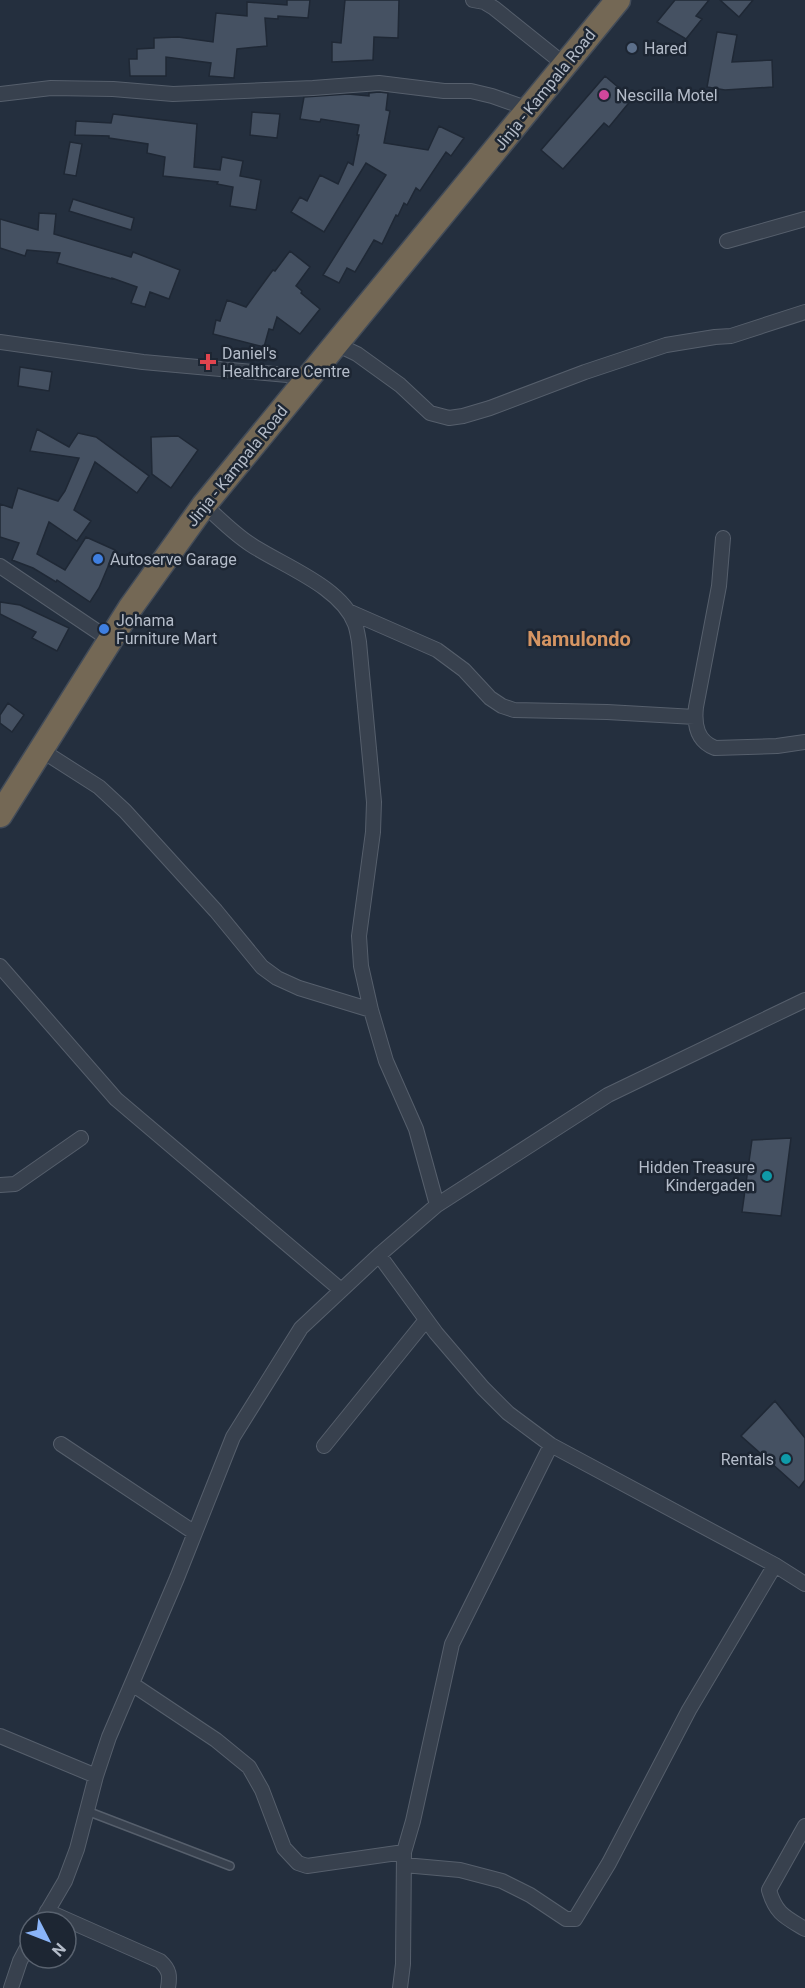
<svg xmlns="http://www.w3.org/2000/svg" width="805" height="1988" font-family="Roboto,sans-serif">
	<rect width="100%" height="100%" fill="#242f3e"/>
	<path fill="#455162" stroke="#1f2835" stroke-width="1.5" d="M 287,0 L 310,0 L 308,18 L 278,16 L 278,19 L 265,18 L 267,46 L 237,49 L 234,78 L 209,76 L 211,63 L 166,57 L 166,76 L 130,76 L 129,59 L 137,59 L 137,49 L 154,48 L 154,38 L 178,37 L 213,42 L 216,13 L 247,16 L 247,2 L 287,5 Z
		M 345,0 L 399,0 L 398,38 L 374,37 L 373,60 L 332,62 L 332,42 L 341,43 Z
		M 675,0 L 709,0 L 696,16 L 702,19 L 686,39 L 657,22 Z
		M 720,0 L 753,0 L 739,17 Z
		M 717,32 L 737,35 L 732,62 L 772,60 L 773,87 L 725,90 L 707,87 Z
		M 605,76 L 632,99 L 609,127 L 604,123 L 563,169 L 541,150 Z
		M 379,92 L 388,93 L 386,110 L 390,111 L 384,143 L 428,150 L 439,126 L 464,138 L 451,156 L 446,152 L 420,191 L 416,188 L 407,205 L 404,203 L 398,216 L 396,215 L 382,244 L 374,240 L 355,272 L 347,268 L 339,283 L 323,275 L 386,175 L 366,163 L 324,232 L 291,212 L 300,197 L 307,201 L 320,175 L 338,184 L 348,162 L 353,165 L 359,135 L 357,135 L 359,125 L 321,119 L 320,122 L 300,119 L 304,97 L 348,94 L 369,96 L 369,93 Z
		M 252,112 L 280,114 L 277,138 L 250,135 Z
		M 113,114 L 197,124 L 194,167 L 220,170 L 222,157 L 243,161 L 240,176 L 261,180 L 256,210 L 230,206 L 233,187 L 217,184 L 218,182 L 163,176 L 165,157 L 147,153 L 148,144 L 109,138 L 109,136 L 75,135 L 76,121 L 111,123 Z
		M 70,142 L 82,144 L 76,176 L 64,174 Z
		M 73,199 L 134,218 L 131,230 L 69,211 Z
		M 39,213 L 56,214 L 54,234 L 131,257 L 133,252 L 180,270 L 169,299 L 150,292 L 145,307 L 131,303 L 137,287 L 112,278 L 112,279 L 57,263 L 60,253 L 27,250 L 25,256 L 0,248 L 0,219 L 38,230 Z
		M 290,251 L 310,267 L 296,286 L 302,291 L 301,293 L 320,309 L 300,334 L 277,317 L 273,330 L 269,329 L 264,347 L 213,334 L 216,320 L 220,321 L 227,300 L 246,307 L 273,270 L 275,271 Z
		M 20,367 L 52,372 L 49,391 L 18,386 Z
		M 37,429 L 69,447 L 78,433 L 96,437 L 149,476 L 137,493 L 95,462 L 74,510 L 91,521 L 77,541 L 49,522 L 37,554 L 65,570 L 86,537 L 115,550 L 99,588 L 90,602 L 57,580 L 56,582 L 33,568 L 12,560 L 19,543 L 0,537 L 0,504 L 12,508 L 18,488 L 58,501 L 65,491 L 79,458 L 30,451 Z
		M 178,436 L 198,450 L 171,488 L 152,474 L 151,437 Z
		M 0,602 L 20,605 L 69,628 L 57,651 L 32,638 L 36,632 L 0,614 Z
		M 8,703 L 24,715 L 12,732 L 0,723 L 0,715 Z
		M 791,1138 L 781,1216 L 742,1212 L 752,1140 Z
		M 775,1401 L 805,1438 L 805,1480 L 799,1488 L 741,1436 Z"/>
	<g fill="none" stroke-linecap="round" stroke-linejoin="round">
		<g stroke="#565f6c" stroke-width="10">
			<path id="lane" d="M 87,1811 L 230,1866"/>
		</g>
		<g stroke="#565f6c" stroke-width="16">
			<path id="street" d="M 473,0 L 484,2 L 494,8 L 565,65
				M 0,94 L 51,88 L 113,89 L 173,94 L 313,88 L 379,83 L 444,91 L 471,91 L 492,96 L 529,109
				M 727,241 L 805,219
				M 0,342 L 143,362 L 309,377
				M 336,344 L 357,354 L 400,385 L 430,413 L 449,418 L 463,416 L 490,408 L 585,372 L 666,345 L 715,337 L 731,336 L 805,312
				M 204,505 C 219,518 233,533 250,544 C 281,565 341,586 355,624 C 357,629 358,636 359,642 L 374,802 L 373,832 L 359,936 L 361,966 L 371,1010 L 386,1061 L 416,1129 L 437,1205
				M 723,538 L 719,586 L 696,707 C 694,725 697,741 715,748 L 777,746 L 805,742
				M 0,566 L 110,640
				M 348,611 L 437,650 L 464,670 L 490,698 L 502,706 L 514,710 L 607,712 L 695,717
				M 41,750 L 99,787 L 125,811 L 216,911 L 262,967 L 277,978 L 299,988 L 371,1010
				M 0,966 L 116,1099 L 341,1290
				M 0,1185 L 15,1184 L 81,1138
				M 379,1255 L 436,1333 L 483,1388 L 508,1413 L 551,1445 L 775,1565 L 805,1584
				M 61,1444 L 195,1533
				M 324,1446 L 426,1320
				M 132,1684 L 216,1740 L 249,1767 L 262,1790 L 284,1848 L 298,1863 L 307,1866 L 404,1852
				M 0,1736 L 96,1776
				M 805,1826 L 769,1890 C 776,1914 785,1917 805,1929
				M 404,1865 L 460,1870 L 502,1881 L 530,1895 L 566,1919 L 575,1919 L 609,1863 L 689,1710 L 775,1565
				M 47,1911 L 160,1961 C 170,1970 170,1976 168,1988
				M 41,1922 L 65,1881 L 77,1849 L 96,1776 L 109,1737 L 177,1578 L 233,1437 L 301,1328 L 379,1255 L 437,1205 L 608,1095 L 805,1000
				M 11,1988 L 20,1961 L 30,1942
				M 400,1988 L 403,1964 L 404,1852 L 413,1821 L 452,1644 L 551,1445"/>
		</g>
		<g stroke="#434c59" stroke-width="27">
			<path id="highway" d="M 0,815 L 131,607 L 204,505 L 618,0"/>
		</g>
		<use href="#lane" stroke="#38414e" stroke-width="7"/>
		<use href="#street" stroke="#38414e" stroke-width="14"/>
		<use href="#highway" stroke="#746855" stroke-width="24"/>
	</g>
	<circle fill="#5c6f8a" stroke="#1d2633" stroke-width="2" cx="632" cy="48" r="6"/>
	<circle fill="#d1479c" stroke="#1d2633" stroke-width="2" cx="604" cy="95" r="6"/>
	<path fill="#e0444e" stroke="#1d2633" stroke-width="2" d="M205 353h6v6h6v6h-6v6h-6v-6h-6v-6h6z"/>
	<g fill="#3f7fe0" stroke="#1d2633" stroke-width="2">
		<circle cx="98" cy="559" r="6"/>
		<circle cx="104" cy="629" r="6"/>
	</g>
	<g fill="#0f9aa8" stroke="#1d2633" stroke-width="2">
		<circle cx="767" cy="1176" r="6"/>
		<circle cx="786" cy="1459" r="6"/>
	</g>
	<g text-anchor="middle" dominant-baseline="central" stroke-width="5" stroke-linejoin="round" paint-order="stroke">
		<g font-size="16" fill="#b4bcc9" stroke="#1d2633" text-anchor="start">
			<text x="644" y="48">Hared</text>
			<text x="616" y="95">Nescilla Motel</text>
			<text x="222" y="353">Daniel's<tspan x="222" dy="18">Healthcare Centre</tspan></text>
			<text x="110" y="559">Autoserve Garage</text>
			<text x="116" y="620">Johama<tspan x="116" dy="18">Furniture Mart</tspan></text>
			<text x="755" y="1167" text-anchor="end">Hidden Treasure<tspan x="755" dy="18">Kindergaden</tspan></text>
			<text x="774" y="1459" text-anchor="end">Rentals</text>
		</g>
		<g font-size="16" fill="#b4bcc9" stroke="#1d2633">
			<text transform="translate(545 90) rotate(-51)">Jinja - Kampala Road</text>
			<text transform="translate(237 466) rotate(-51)">Jinja - Kampala Road</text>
		</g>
		<g font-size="20" font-weight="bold" fill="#d59563" stroke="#1d2633">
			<text x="579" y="639">Namulondo</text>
		</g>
	</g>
	<g transform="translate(48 1940) rotate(132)"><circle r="28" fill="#1d2633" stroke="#59626f" stroke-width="1.5"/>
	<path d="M0-4.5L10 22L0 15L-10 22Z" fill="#8ab4f8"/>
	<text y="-9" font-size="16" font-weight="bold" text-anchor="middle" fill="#b4bcc9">N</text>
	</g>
</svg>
